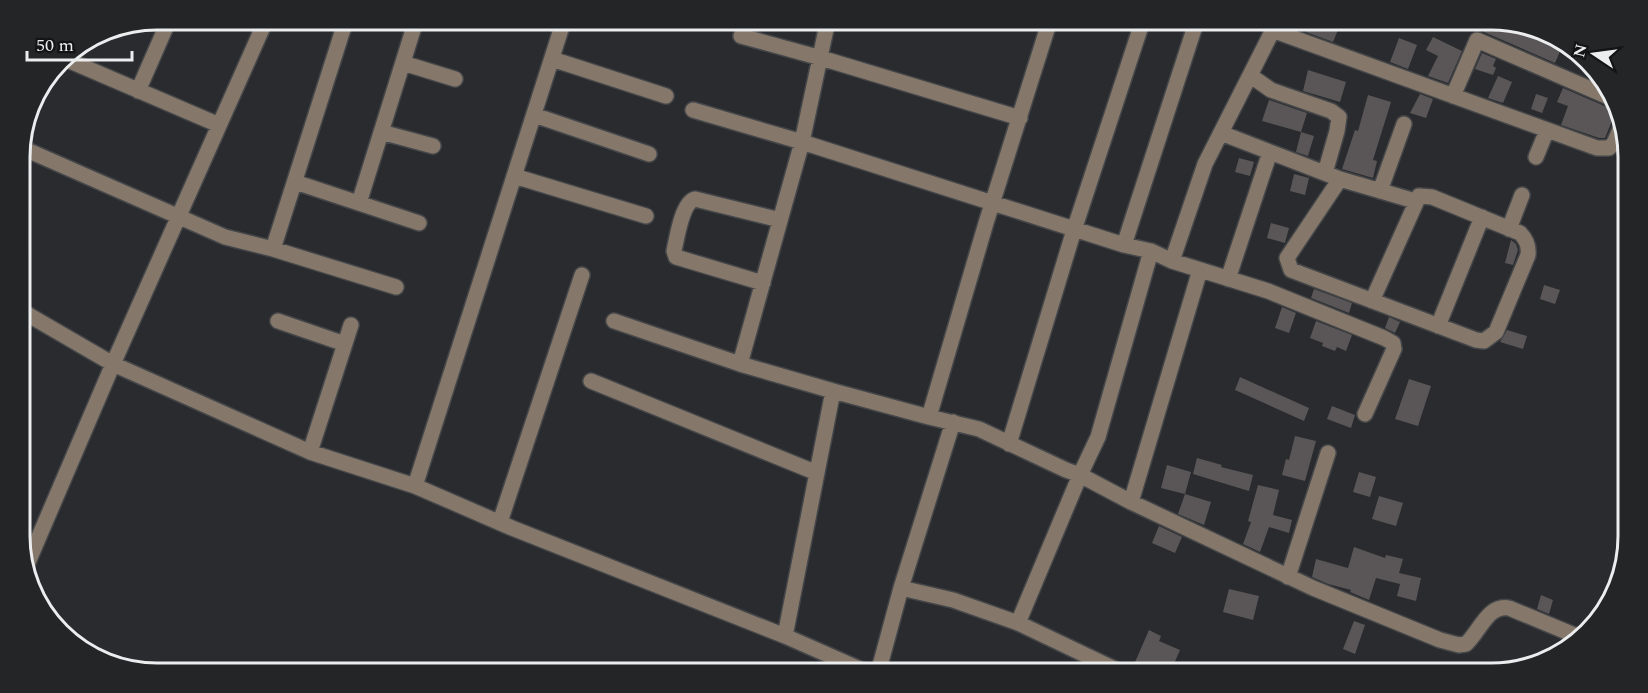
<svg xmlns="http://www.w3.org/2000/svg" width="1648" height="693" font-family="Spectral,serif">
	<rect width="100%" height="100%" fill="#292b2e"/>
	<path fill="#5a5657" d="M 1311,20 L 1342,20 L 1333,42 L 1306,32 Z
		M 1489,20 L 1561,49 L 1555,63 L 1484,32 Z
		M 1433,37 L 1462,51 L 1448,83 L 1428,76 L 1438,56 L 1426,50 Z
		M 1399,38 L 1417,45 L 1408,69 L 1390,62 Z
		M 1482,53 L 1496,59 L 1493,66 L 1496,68 L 1493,75 L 1475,69 Z
		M 1308,70 L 1346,82 L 1340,102 L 1303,91 Z
		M 1498,76 L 1512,82 L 1503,103 L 1488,98 Z
		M 1563,88 L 1607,107 L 1614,107 L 1616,111 L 1605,138 L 1599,138 L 1561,125 L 1568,106 L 1557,102 Z
		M 1420,94 L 1433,99 L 1426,118 L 1410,113 Z
		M 1536,94 L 1548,98 L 1542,113 L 1531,109 Z
		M 1368,95 L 1391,102 L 1373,160 L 1377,161 L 1373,178 L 1342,169 L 1355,130 L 1358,131 Z
		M 1269,100 L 1307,113 L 1301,132 L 1262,121 Z
		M 1301,132 L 1314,136 L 1308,156 L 1296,152 Z
		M 1239,158 L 1254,162 L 1250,176 L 1235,172 Z
		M 1294,174 L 1309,178 L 1305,195 L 1290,191 Z
		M 1271,223 L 1289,228 L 1285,243 L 1267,238 Z
		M 1511,240 L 1516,244 L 1518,250 L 1513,265 L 1505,263 Z
		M 1544,285 L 1560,290 L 1555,304 L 1540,299 Z
		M 1314,289 L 1352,303 L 1349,313 L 1311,298 Z
		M 1282,307 L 1296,313 L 1289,333 L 1275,328 Z
		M 1389,317 L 1400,322 L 1395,333 L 1385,328 Z
		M 1316,321 L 1352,335 L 1346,351 L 1337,347 L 1335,351 L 1322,346 L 1323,343 L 1310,338 Z
		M 1507,330 L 1527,336 L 1523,349 L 1500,342 Z
		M 1240,377 L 1309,408 L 1304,421 L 1235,390 Z
		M 1409,379 L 1431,386 L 1418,426 L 1395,419 Z
		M 1332,406 L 1355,415 L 1351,428 L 1327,419 Z
		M 1295,436 L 1316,441 L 1305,481 L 1282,475 L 1286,459 L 1289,460 Z
		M 1197,458 L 1222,465 L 1221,467 L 1253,475 L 1249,491 L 1193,474 Z
		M 1167,465 L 1191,472 L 1185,494 L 1211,502 L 1204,525 L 1178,514 L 1185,494 L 1161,488 Z
		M 1359,472 L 1376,477 L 1370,497 L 1353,492 Z
		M 1258,485 L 1279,490 L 1273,515 L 1292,520 L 1289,533 L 1269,527 L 1260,552 L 1243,544 L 1251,522 L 1248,521 Z
		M 1379,496 L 1403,503 L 1396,526 L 1372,519 Z
		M 1159,526 L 1182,537 L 1175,553 L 1152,543 Z
		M 1354,547 L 1385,558 L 1386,555 L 1403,559 L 1399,573 L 1421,578 L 1416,601 L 1397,596 L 1400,584 L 1376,578 L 1369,600 L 1350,592 L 1351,590 L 1328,584 L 1312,577 L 1316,559 L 1348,568 Z
		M 1229,589 L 1259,596 L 1253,620 L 1223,612 Z
		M 1541,595 L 1553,600 L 1549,614 L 1537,609 Z
		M 1354,621 L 1365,625 L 1355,654 L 1343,649 Z
		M 1149,630 L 1161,636 L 1159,641 L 1180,650 L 1170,673 L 1133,673 L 1132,669 Z"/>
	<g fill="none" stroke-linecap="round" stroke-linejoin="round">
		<g stroke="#444649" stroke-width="18">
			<path id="minor" d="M 1272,30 L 1597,148 L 1609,148 L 1614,143 L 1622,125
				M 741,36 L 821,58 L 1020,118
				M 63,58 L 219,125
				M 552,59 L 666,96
				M 403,63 L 455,79
				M 1251,76 L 1271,90 L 1331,111 L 1339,117 L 1337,131 L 1325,173
				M 138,91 L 169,20
				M 1453,96 L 1477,40 L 1611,98
				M 693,110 L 802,142 L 1124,245 L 1151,251 L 1172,261 L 1268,291 L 1384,338 L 1393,343 L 1394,349 L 1365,414
				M 534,115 L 649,154
				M 381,132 L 433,146
				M 1221,133 L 1340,179 L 1415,201
				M 20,147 L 225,237 L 273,249 L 346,20
				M 1536,157 L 1547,130
				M 514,176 L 646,216
				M 1340,179 L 1287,258 L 1291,270 L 1476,340 L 1484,341 L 1496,332 L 1528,255 C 1529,246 1527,240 1520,233 L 1432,197 L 1419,196 L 1372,301
				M 295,182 L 419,223
				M 1380,191 L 1404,124
				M 359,203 L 413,30
				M 1509,229 L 1522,195
				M 1124,245 L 1197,20
				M 273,249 L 396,287
				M 1172,261 L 1205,164 L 1278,20
				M 1228,279 L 1270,152
				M 763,283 L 676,257 L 674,251 C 677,237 682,203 695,199 L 780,220
				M 20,310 L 113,364 L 310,452 L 415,486 L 512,528 L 785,636 L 833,391 L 929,417 L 986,223 L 1050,20
				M 278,321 L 345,344
				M 614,321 L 740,364 L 833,391
				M 1438,326 L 1482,217
				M 740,364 L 802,142 L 828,20
				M 591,381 L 817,473
				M 929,417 L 979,429 L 1066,470 L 1080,475 L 1131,502 L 1313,588 L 1440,640 L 1459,645 L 1466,644 C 1480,631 1488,604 1509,608 L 1579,637
				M 1009,444 L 1074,230 L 1143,20
				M 310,452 L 351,325
				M 415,486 L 564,20
				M 1131,502 L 1200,270
				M 500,522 L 582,275
				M 26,567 L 113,364 L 266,20
				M 1288,577 L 1328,453
				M 901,588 L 953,600 L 1018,623 L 1123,673
				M 1018,623 L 1080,475 L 1098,437 L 1151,251
				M 785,636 L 869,673
				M 878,673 L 901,588 L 953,422"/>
		</g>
		<use href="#minor" stroke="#85786a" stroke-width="15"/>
	</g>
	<path d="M0 0H1648V693H0ZM157 30H1491A127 127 0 0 1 1618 157V536A127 127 0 0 1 1491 663H157A127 127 0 0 1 30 536V157A127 127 0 0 1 157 30Z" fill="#242526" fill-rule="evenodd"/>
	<path fill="none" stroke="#ebedee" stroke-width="3" d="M157 30H1491A127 127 0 0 1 1618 157V536A127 127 0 0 1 1491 663H157A127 127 0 0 1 30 536V157A127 127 0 0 1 157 30Z"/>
	<g transform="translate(1594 54) rotate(283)" stroke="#131415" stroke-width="4.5" paint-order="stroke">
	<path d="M0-4.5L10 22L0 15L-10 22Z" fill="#ebedee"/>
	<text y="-9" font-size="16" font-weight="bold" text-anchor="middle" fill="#ebedee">N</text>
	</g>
	<path d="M27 51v9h105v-9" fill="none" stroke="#ebedee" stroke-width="3"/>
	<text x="36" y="51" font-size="18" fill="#ebedee" stroke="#131415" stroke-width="4.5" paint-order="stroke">50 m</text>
</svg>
